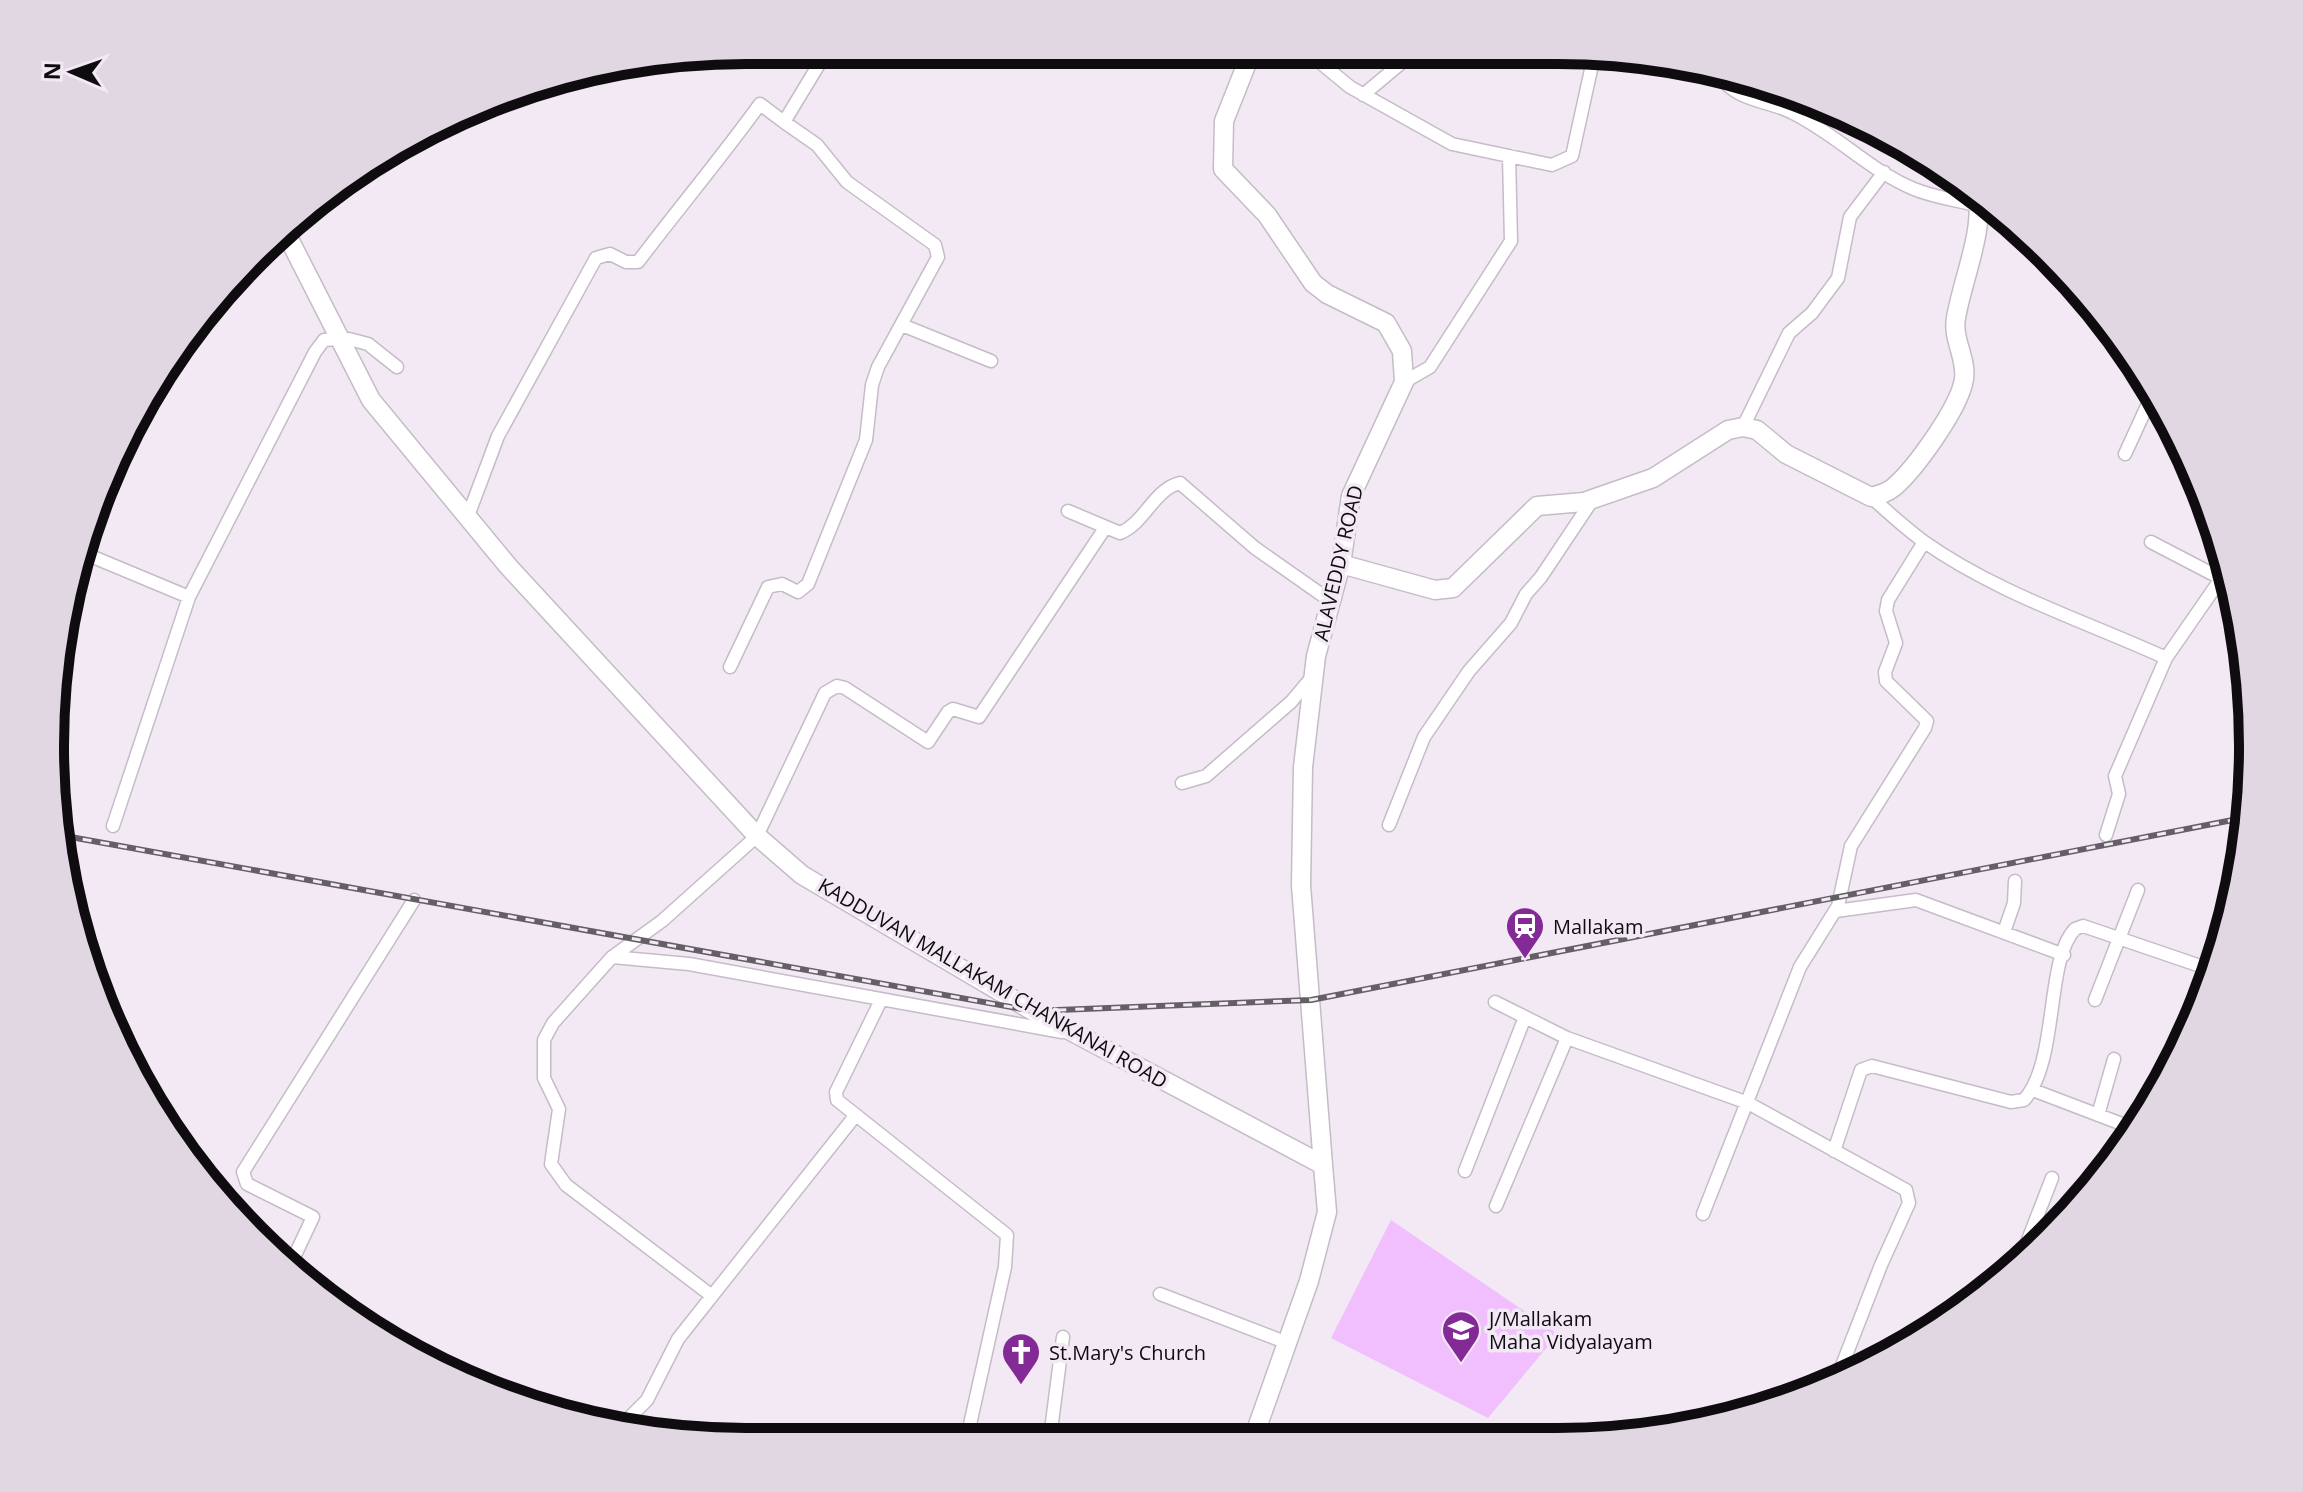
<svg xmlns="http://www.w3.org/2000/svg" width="2303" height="1492" font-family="'Open Sans',sans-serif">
	<rect width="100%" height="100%" fill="#f2e9f4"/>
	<path fill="#f1bffd" d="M 1391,1220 L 1558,1334 L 1488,1418 L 1331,1338 Z"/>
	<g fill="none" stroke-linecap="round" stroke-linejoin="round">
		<g stroke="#c4bcc6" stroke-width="15">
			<path id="street" d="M 1310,54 L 1350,87 L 1452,144 L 1552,165 L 1572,156 L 1594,56
				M 1722,78 C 1734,100 1773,102 1793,113 C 1836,134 1870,171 1914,189 C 1943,201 1974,201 2003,214
				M 1363,95 L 1412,54
				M 902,325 L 991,361
				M 343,349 L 349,339 L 368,344 L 397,367
				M 1404,382 L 1430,367 L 1511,241 L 1509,156
				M 1743,427 L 1789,333 L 1812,313 L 1838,278 L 1850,217 L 1884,172
				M 2125,454 L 2153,393
				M 1871,497 C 1888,512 1905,528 1923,541 C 1996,593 2085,621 2166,658
				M 1068,511 L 1120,533 C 1145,523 1154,489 1180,483 L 1255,548 L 1332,602
				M 468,516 L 498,436 L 596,258 L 610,254 L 626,262 L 638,262 C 678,209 721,158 760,104 L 784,122 L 827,51
				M 2151,542 L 2222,579
				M 81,552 L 189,597
				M 730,667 L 768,587 L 782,584 L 798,592 L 808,584 L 866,440 L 872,385 L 878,367 L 938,257 L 935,245 L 847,182 L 817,145 L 784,122
				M 1182,783 L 1206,776 L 1291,702 L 1312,677
				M 1389,825 L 1424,737 L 1469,671 L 1511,623 L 1526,594 L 1541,577 L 1593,499
				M 113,826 L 189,597 L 315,352 L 324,340 L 338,339
				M 2106,835 L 2119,794 L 2115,776 L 2166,658 L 2229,567
				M 1836,911 L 1916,900 L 2064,955
				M 2004,932 L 2014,903 L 2015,881
				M 612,957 L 689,964 L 1062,1032
				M 881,1000 L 836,1092 L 837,1100 L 1007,1235 L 1005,1267 L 967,1438
				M 2095,1000 L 2138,890
				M 1495,1002 L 1567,1038 L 1748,1103 L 1906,1190 L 1909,1203 L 1881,1265 L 1836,1381
				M 2033,1090 L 2135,1129
				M 2098,1115 L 2114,1059
				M 1834,1151 L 1861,1070 L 1872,1066 L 2011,1102 L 2024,1100 C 2059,1061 2045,960 2075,929 L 2083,926 L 2092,929 L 2215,971
				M 1465,1171 L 1525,1017
				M 1496,1206 L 1567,1038
				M 1703,1214 L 1800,967 L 1838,906 L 1851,846 L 1925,728 L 1927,721 L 1886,681 L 1885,672 L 1896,643 L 1886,611 L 1888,600 L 1924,542
				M 2019,1263 L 2052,1178
				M 288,1270 L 313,1217 L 247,1184 L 243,1172 L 414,900
				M 1160,1294 L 1285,1342
				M 712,1296 L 855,1116
				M 620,1427 L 647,1400 L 678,1339 L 712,1296 L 566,1185 L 551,1164 L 559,1109 L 544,1078 L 544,1040 L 553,1023 L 612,957 L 662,921 L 757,836 L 825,693 L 837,686 L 845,688 L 928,742 L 948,712 L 953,709 L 979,717 L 1105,528
				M 1050,1438 L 1063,1337"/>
		</g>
		<g stroke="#c4bcc6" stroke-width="21">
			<path id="secondary" d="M 1251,53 L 1224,121 L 1223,169 L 1267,215 L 1313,283 L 1327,294 L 1386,323 L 1402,351 L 1404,382 L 1351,496 L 1341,564 L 1316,656 L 1303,767 L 1301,885 L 1323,1165
				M 287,235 L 371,400 L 508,566 L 757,836 L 802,875 L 1033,1011 L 1323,1165 L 1327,1212 L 1309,1281 L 1253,1439
				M 1341,564 L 1435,590 L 1453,588 L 1537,506 L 1584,502 L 1653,478 L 1728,430 L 1743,427 L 1757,430 L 1786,454 L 1871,497 C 1879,495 1887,493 1894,487 C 1915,469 1960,407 1964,379 C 1967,358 1952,339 1956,318 C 1961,285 1985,228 1977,197"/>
		</g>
		<use href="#street" stroke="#fff" stroke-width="12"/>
		<use href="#secondary" stroke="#fff" stroke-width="18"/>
		<g stroke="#645f65" stroke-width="6">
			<path id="rail" d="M 65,836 L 1033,1011 L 1311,1000 L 2248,817"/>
		</g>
		<use href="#rail" stroke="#f2e9f4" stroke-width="3" stroke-dasharray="9" stroke-linecap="butt"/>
	</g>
	<defs>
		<g id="station-pin" transform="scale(2)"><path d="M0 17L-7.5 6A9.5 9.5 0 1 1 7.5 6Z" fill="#842a97" stroke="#f2e9f4"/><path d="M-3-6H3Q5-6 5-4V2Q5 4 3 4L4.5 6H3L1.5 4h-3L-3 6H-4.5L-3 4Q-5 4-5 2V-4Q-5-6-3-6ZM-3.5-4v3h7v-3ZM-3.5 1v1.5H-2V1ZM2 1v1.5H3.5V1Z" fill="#fff"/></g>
		<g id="school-pin" transform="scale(2)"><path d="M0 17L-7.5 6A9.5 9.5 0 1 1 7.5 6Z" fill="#842a97" stroke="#f2e9f4"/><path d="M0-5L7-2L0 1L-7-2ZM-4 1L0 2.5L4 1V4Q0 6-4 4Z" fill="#fff"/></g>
		<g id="church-pin" transform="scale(2)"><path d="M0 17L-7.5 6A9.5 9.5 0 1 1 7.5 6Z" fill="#842a97" stroke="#f2e9f4"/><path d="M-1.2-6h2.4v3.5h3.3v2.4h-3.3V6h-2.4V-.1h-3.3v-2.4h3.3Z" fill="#fff"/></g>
	</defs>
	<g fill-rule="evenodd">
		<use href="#station-pin" x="1525" y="926"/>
		<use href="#school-pin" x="1461" y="1330"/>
		<use href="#church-pin" x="1021" y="1352"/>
	</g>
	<g text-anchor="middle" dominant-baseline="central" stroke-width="7" stroke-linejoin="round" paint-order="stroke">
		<g font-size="20" fill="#0f0c0f" stroke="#f2e9f4">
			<text transform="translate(1338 563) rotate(-77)">ALAVEDDY ROAD</text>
			<text transform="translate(993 983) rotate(30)">KADDUVAN MALLAKAM CHANKANAI ROAD</text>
		</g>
		<g font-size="20" fill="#0f0c0f" stroke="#f2e9f4" text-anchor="start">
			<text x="1553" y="926">Mallakam</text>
			<text x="1489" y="1318">J/Mallakam<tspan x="1489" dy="23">Maha Vidyalayam</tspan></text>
			<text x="1049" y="1352">St.Mary's Church</text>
		</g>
	</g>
	<path d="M0 0H2303V1492H0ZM746 64H1557A682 682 0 0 1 2239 746V746A682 682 0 0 1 1557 1428H746A682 682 0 0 1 64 746V746A682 682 0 0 1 746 64Z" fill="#e0d7e2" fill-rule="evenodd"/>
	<path fill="none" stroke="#0f0c0f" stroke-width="10" d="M746 64H1557A682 682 0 0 1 2239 746V746A682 682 0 0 1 1557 1428H746A682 682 0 0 1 64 746V746A682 682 0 0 1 746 64Z"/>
	<g transform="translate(72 72) rotate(272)" stroke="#f2e9f4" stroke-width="6" paint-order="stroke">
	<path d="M0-6L14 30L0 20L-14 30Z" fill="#0f0c0f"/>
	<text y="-12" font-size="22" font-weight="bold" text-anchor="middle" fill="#0f0c0f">N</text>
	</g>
</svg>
